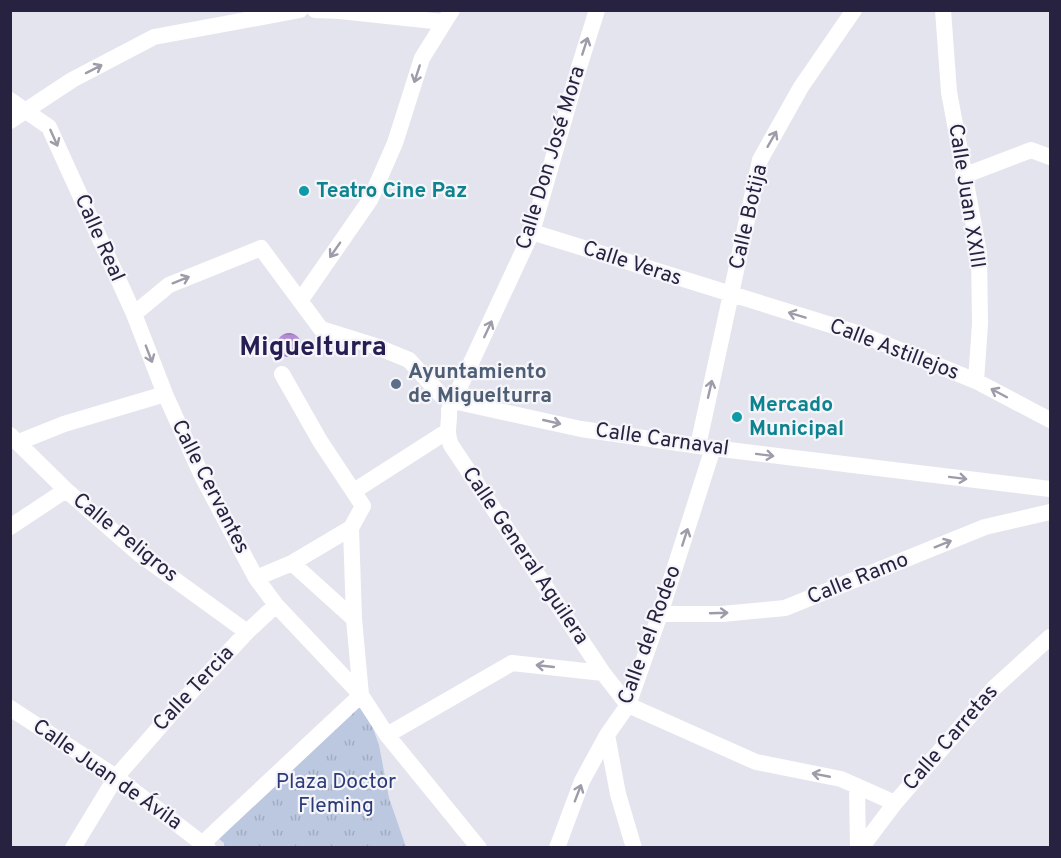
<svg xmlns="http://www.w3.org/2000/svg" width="1061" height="858" font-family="Overpass,sans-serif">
	<defs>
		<pattern id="park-tufts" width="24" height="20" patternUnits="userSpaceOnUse" patternTransform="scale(1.5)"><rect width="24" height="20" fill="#bcc8df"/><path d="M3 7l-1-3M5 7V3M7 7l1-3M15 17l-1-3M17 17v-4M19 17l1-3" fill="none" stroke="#a2acc0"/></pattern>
		<pattern id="water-rules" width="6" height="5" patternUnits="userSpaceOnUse" patternTransform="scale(1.5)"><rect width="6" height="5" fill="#b48bd4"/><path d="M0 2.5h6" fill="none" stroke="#9271ad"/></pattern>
	</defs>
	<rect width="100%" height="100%" fill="#e4e4ee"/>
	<path fill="url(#park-tufts)" d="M 361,695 L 379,745 L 389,798 L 406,847 L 224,848 L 224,843 L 219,839 Z"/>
	<path fill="url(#water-rules)" d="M277 345a12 12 0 1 1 24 0a12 12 0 1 1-24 0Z"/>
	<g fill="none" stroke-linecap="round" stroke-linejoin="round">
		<path stroke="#fff" stroke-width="16" d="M 315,10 L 340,11 L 443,22
			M 597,10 L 580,64 L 532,232 L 449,410 C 450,426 445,429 451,445 L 603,673 L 628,705 L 756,762 L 841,779 L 895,803
			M 943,10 L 949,92 L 979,253 L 980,324 L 976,381
			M 10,100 L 49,127 L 134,314 L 165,394 L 202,476 L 256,578 L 276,605 L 361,695 L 387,735 L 479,848
			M 10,121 L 72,80 L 154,37 L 300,10
			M 963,176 L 1031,150 L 1050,157
			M 532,232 L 860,334 L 976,381 L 1050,420
			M 300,301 L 370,200 L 395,143 L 422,58 L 452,10
			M 134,314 L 169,285 L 261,248 L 321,329 L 375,346 L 409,360 L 441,395 L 453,401 L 581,429 L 713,448 L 1050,489
			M 10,435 L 66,490 L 138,553 L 247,632
			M 19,442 L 64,424 L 165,394
			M 698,446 L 760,160 L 801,87 L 854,10
			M 354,491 L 446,432
			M 10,527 L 66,490
			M 292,563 L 354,619
			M 256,578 L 292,563 L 351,528 L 363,506 L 320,441 L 282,374
			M 660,614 L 722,614 L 785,608 L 985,527 L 1050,512
			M 10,708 L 116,777 L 208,848
			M 387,735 L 512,663 L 603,673
			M 607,735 L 618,794 L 634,848
			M 857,786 L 858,848
			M 203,843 L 361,695 L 354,619 L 351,528
			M 73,848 L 116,777 L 179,705 L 247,632 L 276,605
			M 557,848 L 582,781 L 607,735 L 628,705 L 660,614 L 713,448
			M 861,848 L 895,803 L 995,687 L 1050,637"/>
	</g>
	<defs><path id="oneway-shaft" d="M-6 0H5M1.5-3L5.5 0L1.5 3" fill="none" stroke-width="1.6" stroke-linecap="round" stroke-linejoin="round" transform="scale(1.5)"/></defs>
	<g stroke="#9e9ca9">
		<use href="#oneway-shaft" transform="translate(585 46) rotate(-72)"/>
		<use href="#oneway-shaft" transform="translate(94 69) rotate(-27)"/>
		<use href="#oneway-shaft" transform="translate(417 74) rotate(108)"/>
		<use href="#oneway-shaft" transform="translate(54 138) rotate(66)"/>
		<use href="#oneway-shaft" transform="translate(772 139) rotate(-60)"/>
		<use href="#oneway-shaft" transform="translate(335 250) rotate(125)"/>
		<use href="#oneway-shaft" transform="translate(181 280) rotate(-22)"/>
		<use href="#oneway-shaft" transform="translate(797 315) rotate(-163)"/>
		<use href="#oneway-shaft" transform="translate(488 329) rotate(-65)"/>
		<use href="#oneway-shaft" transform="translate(149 354) rotate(69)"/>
		<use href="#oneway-shaft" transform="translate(710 389) rotate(-77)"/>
		<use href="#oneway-shaft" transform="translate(999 393) rotate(-152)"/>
		<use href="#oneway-shaft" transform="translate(552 422) rotate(13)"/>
		<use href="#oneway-shaft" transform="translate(765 455) rotate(7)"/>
		<use href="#oneway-shaft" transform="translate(958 478) rotate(7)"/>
		<use href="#oneway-shaft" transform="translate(685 537) rotate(-72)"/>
		<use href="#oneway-shaft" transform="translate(943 544) rotate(-22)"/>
		<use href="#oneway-shaft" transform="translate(719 613) rotate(-2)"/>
		<use href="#oneway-shaft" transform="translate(545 666) rotate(-174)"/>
		<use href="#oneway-shaft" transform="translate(821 775) rotate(-169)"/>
		<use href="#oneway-shaft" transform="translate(578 793) rotate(-69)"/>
	</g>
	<g fill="#0f9aa8" stroke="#f5f5fa" stroke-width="2">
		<circle cx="304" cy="191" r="6"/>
		<circle cx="737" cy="417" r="6"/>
	</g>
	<circle fill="#5c6f8a" stroke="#f5f5fa" stroke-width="2" cx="396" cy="384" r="6"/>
	<g text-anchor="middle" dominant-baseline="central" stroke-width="4.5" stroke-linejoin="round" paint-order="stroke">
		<g font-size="21" fill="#272240" stroke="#f5f5fa">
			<text transform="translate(551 158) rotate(-73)">Calle Don José Mora</text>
			<text transform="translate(966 196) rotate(81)">Calle Juan XXIII</text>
			<text transform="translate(749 217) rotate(-77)">Calle Botija</text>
			<text transform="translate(99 238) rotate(66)">Calle Real</text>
			<text transform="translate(632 264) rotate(18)">Calle Veras</text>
			<text transform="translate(894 350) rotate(21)">Calle Astillejos</text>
			<text transform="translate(662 440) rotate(8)">Calle Carnaval</text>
			<text transform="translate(210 487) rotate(63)">Calle Cervantes</text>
			<text transform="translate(125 538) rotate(39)">Calle Peligros</text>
			<text transform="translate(525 556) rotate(56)">Calle General Aguilera</text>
			<text transform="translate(858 579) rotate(-22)">Calle Ramo</text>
			<text transform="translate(650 635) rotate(-70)">Calle del Rodeo</text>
			<text transform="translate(194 689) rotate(-47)">Calle Tercia</text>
			<text transform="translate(951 738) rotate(-49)">Calle Carretas</text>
			<text transform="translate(107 775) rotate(35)">Calle Juan de Ávila</text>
		</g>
		<g font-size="21" font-weight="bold" fill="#0d838f" stroke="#f5f5fa" text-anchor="start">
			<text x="316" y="191">Teatro Cine Paz</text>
			<text x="749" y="405">Mercado<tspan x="749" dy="24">Municipal</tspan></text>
		</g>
		<g font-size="21" font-weight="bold" fill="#4e5e75" stroke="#f5f5fa" text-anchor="start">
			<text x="408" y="372">Ayuntamiento<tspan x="408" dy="24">de Miguelturra</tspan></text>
		</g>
		<g font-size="21" fill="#2b3b79" stroke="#f5f5fa">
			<text x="336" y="782">Plaza Doctor<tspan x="336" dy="24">Fleming</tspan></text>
		</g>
		<g font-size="27" font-weight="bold" fill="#261d53" stroke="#f5f5fa">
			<text x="313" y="348">Miguelturra</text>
		</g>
	</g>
	<rect width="1061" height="858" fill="none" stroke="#272240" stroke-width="24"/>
</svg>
